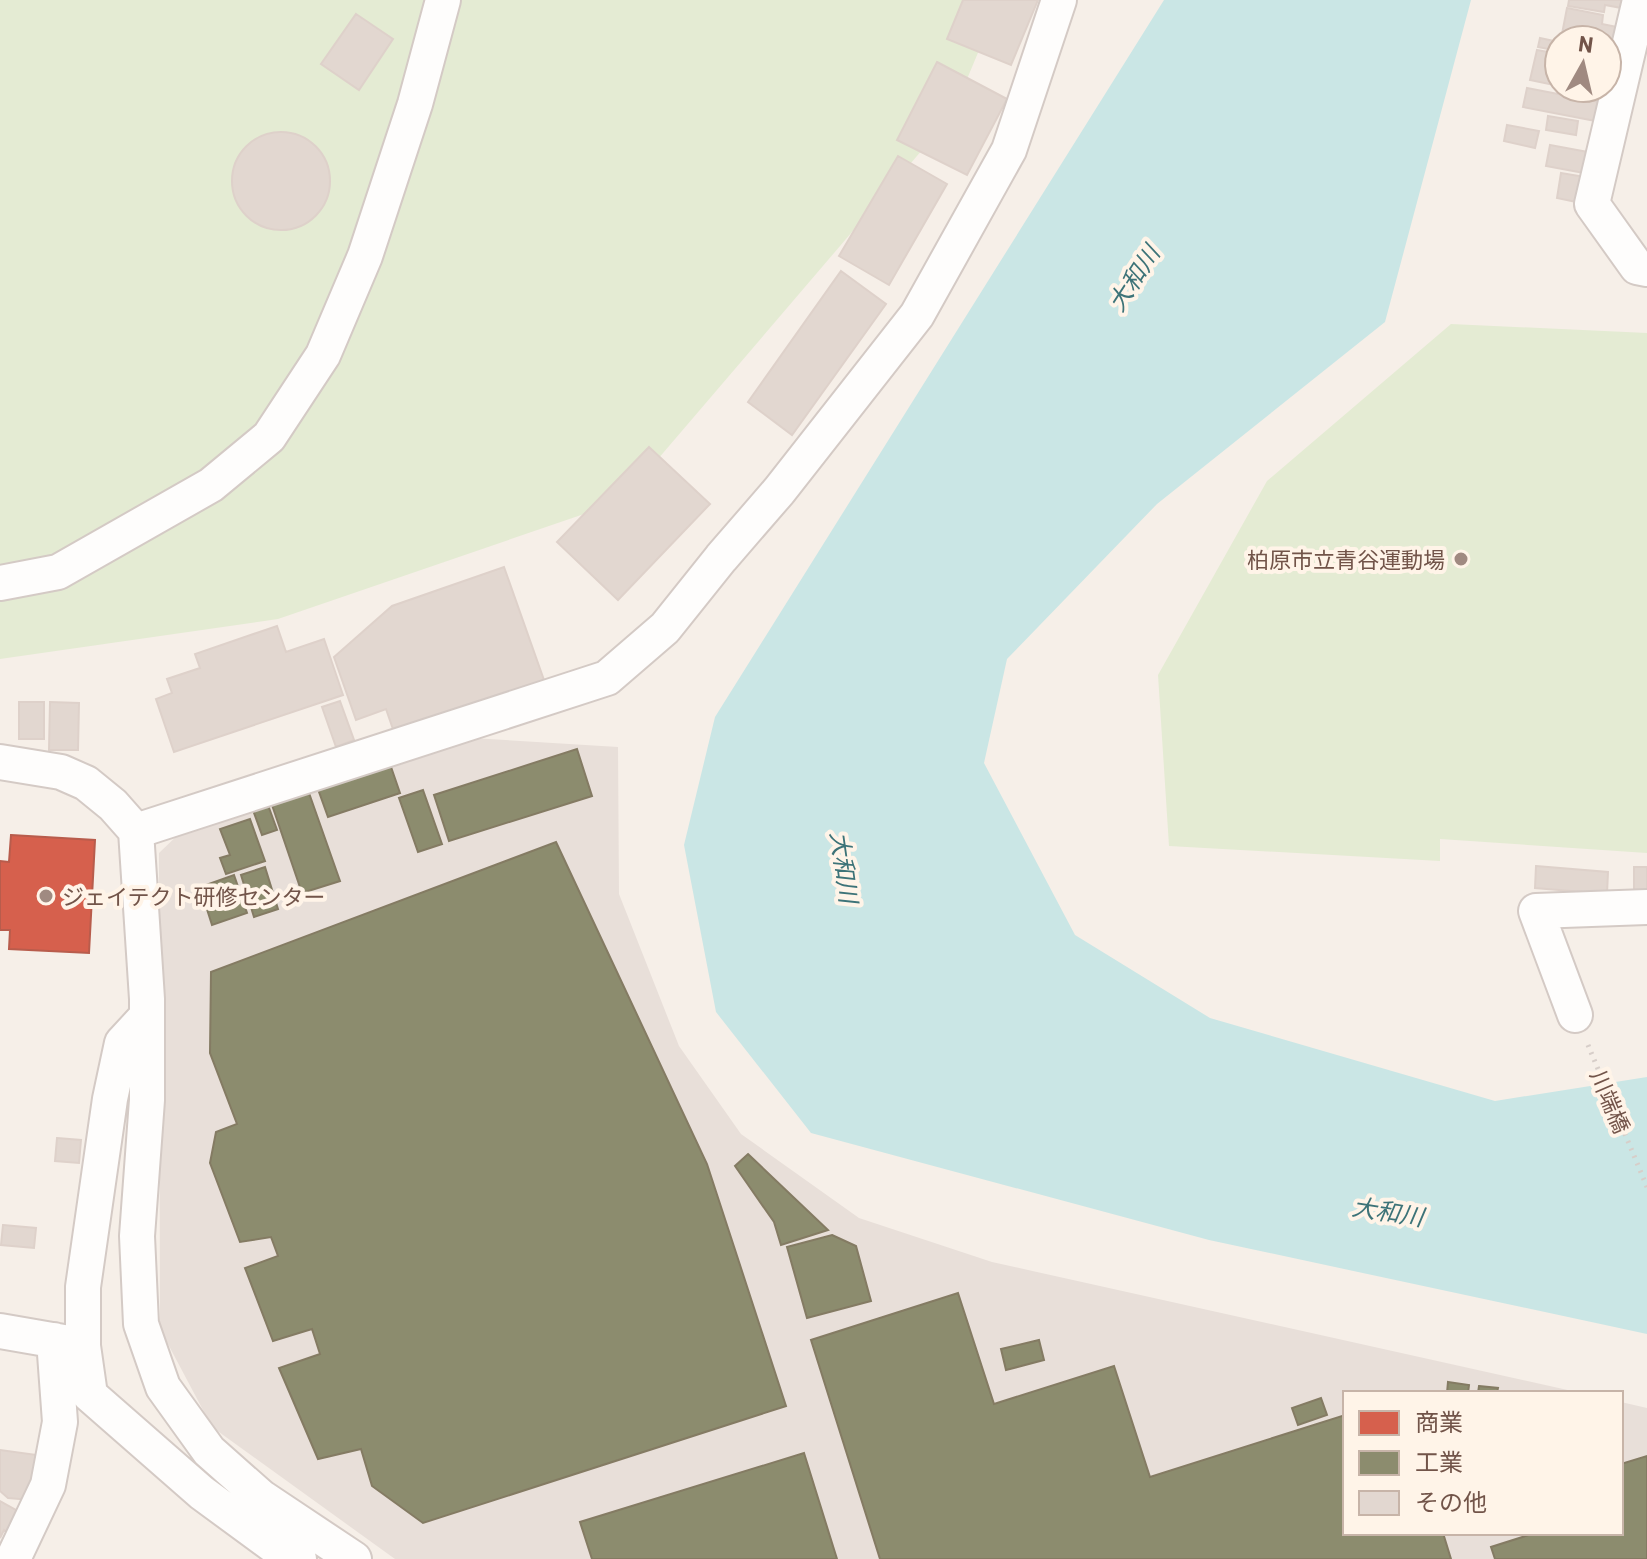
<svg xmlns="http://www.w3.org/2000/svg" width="1647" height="1559" font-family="Barlow,'Noto Sans JP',sans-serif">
	<rect width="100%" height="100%" fill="#f6efe8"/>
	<path fill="#e8dfd9" d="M 455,737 L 618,747 L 619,894 L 679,1046 L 741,1134 L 859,1218 L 992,1262 L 1581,1393 L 1345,1393 L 1345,1533 L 1621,1533 L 1621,1402 L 1647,1408 L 1647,1559 L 395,1559 L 212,1427 L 160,1329 L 159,853 L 183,830 Z"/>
	<path fill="#e4ebd3" d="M 0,0 L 1000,0 L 952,115 L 622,501 L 278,619 L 0,659 Z
		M 1451,324 L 1647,333 L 1647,853 L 1440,839 L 1440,861 L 1169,846 L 1158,675 L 1267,481 Z"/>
	<path fill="#cae6e5" d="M 1164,0 L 1471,0 L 1385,322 L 1157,504 L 1007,659 L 984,763 L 1075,935 L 1210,1018 L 1495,1101 L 1647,1077 L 1647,1334 L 1209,1240 L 811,1133 L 716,1012 L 684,845 L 715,717 Z"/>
	<path fill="#d6604d" stroke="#b85c4c" stroke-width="2" d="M 11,835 L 95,840 L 89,953 L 9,949 L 10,930 L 0,930 L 0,861 L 9,862 Z"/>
	<path fill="#8c8c6e" stroke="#847b63" stroke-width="2" d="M 577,749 L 592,796 L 449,841 L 434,795 Z
		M 390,764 L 400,793 L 328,817 L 318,789 Z
		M 423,790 L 442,844 L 418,852 L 399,798 Z
		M 309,793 L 340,881 L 302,893 L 272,805 Z
		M 268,805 L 277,830 L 262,835 L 253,810 Z
		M 250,819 L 265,861 L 226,874 L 220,858 L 230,855 L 220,829 Z
		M 556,842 L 707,1164 L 786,1406 L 423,1523 L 372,1486 L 361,1449 L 318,1459 L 279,1368 L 320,1354 L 312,1329 L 273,1341 L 245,1268 L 278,1256 L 271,1237 L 240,1242 L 210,1163 L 216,1132 L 237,1124 L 210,1053 L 211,972 Z
		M 265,867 L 278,909 L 254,917 L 241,875 Z
		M 234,875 L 247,913 L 212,925 L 200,887 Z
		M 748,1154 L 828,1230 L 781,1245 L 774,1222 L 735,1166 Z
		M 832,1235 L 856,1246 L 871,1301 L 807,1318 L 787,1247 Z
		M 958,1293 L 994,1404 L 1114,1366 L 1150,1477 L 1345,1415 L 1345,1533 L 1443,1533 L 1451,1559 L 880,1559 L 811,1340 Z
		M 1039,1340 L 1044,1360 L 1006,1370 L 1001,1349 Z
		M 1448,1382 L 1469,1385 L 1468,1393 L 1447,1393 Z
		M 1479,1386 L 1498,1388 L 1497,1393 L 1478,1393 Z
		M 1321,1398 L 1327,1415 L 1298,1425 L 1292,1408 Z
		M 804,1453 L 837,1559 L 592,1559 L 580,1522 Z
		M 1647,1456 L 1647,1559 L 1495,1559 L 1491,1547 L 1535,1533 L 1621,1533 L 1621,1464 Z"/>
	<path fill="#e2d7d0" stroke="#ded1ca" stroke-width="2" d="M 963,0 L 1038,0 L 1011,65 L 947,39 Z
		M 1569,0 L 1629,0 L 1627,9 L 1605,5 L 1604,12 L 1568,6 Z
		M 1567,8 L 1603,15 L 1602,24 L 1622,28 L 1618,45 L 1607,43 L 1607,40 L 1562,34 Z
		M 356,14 L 393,39 L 359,90 L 321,64 Z
		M 1540,38 L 1559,42 L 1559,51 L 1538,47 Z
		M 1537,50 L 1559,54 L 1559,86 L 1530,80 Z
		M 937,62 L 1007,99 L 967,175 L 897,140 Z
		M 1527,88 L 1610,104 L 1606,123 L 1523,107 Z
		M 1548,116 L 1578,121 L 1576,135 L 1546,130 Z
		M 1507,125 L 1539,131 L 1535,148 L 1504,141 Z
		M232 181a49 49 0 1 1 98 0a49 49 0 1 1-98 0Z
		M 1550,145 L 1599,154 L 1595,175 L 1546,166 Z
		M 898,156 L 947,184 L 889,285 L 839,256 Z
		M 1561,173 L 1591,178 L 1586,204 L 1557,198 Z
		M 841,271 L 886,304 L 792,435 L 748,402 Z
		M 649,447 L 710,504 L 618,600 L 557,542 Z
		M 504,567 L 545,683 L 395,735 L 386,709 L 356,720 L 334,657 L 392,606 Z
		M 277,626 L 286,652 L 324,639 L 343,695 L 174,752 L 156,699 L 172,693 L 167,679 L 200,668 L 195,654 Z
		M 340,701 L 354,740 L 336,747 L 322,707 Z
		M 19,702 L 44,702 L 44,739 L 19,739 Z
		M 50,702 L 79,703 L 78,750 L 49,750 Z
		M 1536,866 L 1608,872 L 1607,894 L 1535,888 Z
		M 1634,867 L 1647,867 L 1647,892 L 1634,893 Z
		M 57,1138 L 81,1140 L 79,1163 L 55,1161 Z
		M 3,1225 L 36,1228 L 34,1248 L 1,1245 Z
		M 0,1450 L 37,1455 L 31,1500 L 8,1498 L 0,1491 Z
		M 0,1501 L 23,1514 L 12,1535 L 4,1530 L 0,1538 Z"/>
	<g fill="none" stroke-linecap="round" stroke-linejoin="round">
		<g stroke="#d4cac5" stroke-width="38">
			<path id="street" d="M 1640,0 L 1592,204 L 1637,267 L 1647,269
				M 0,583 L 58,572 L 211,485 L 269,437 L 323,355 L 365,256 L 415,104 L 443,0
				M 0,762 L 61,772 L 86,783 L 113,805 L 136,831 L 147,999 L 147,1100 L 137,1236 L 141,1324 L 163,1387 L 209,1451 L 261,1497 L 354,1559
				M 136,831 L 607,678 L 665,628 L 721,558 L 779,491 L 917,315 L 1009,150 L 1059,0
				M 1575,1015 L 1536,911 L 1647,907
				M 146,1017 L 122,1043 L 110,1099 L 83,1287 L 83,1346 L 90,1395 L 202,1493 L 281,1551 L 299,1559
				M 0,1331 L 75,1344
				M 13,1559 L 48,1485 L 60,1422 L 54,1340"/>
		</g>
		<path stroke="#d7cec9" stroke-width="5" stroke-dasharray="2 6" stroke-linecap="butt" d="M 1588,1045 L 1647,1187"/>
		<use href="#street" stroke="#fefdfc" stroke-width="34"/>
	</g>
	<g fill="#a08a81" stroke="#fff4e8" stroke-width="3">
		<circle cx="1461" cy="559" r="8"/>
		<circle cx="46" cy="896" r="8"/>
	</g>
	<g text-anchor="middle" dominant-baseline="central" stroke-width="8" stroke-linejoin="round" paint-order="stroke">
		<g font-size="22" fill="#725449" stroke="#fff4e8" text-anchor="end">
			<text x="1445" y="559">柏原市立青谷運動場</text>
			<text x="62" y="896" text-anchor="start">ジェイテクト研修センター</text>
		</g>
		<g font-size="22" fill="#725449" stroke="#fff4e8">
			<text transform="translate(1611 1101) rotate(67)">川端橋</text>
		</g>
		<g font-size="24" font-style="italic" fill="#3d7378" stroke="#fff4e8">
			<text transform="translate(1133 278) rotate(-57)">大和川</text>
			<text transform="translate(845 867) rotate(82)">大和川</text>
			<text transform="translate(1388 1211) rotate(9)">大和川</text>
		</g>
	</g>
	<rect x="1343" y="1391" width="280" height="144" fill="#fff4e8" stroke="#c7b4a8" stroke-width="2"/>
	<rect x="1359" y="1411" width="40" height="24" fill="#d6604d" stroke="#c7b4a8" stroke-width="2"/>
	<text x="1415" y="1431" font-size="24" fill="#725449">商業</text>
	<rect x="1359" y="1451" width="40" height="24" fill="#8c8c6e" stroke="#c7b4a8" stroke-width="2"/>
	<text x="1415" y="1471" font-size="24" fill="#725449">工業</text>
	<rect x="1359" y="1491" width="40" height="24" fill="#e2d7d0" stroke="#c7b4a8" stroke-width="2"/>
	<text x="1415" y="1511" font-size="24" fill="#725449">その他</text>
	<g transform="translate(1583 64) rotate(8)"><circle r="38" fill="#fff4e8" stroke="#c7b4a8" stroke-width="2"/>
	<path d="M0-6L14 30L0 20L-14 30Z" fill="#a08a81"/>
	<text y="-12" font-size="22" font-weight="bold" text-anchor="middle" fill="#725449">N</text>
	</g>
</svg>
